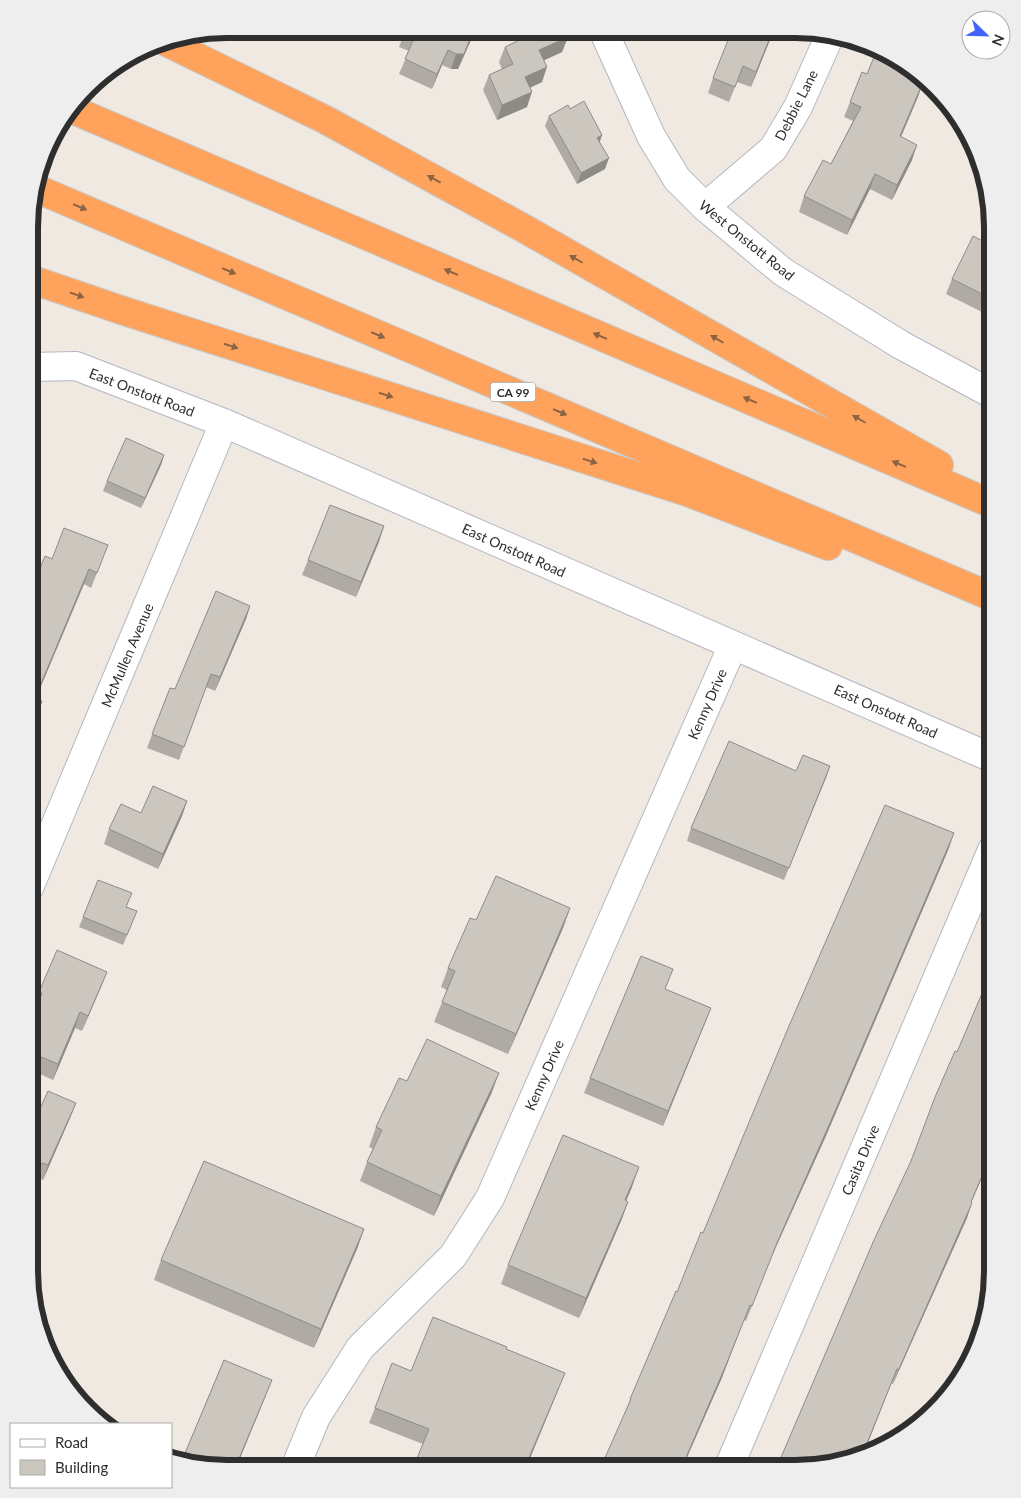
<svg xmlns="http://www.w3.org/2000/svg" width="1021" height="1498" font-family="Lato,sans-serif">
	<rect width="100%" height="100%" fill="#efe9e1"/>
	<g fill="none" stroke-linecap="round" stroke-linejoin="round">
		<g stroke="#b4b7c1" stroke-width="30">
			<path id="minor" d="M 603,30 L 651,136 L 677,179 L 705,207 L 783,272 L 901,345 L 992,394
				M 705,207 L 773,149 L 798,107 L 831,33
				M 30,367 L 76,366 L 224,423 L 992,758
				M 29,888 L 224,423
				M 295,1468 L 316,1417 L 360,1348 L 453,1256 L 490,1198 L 733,645
				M 728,1469 L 992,850"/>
		</g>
		<g stroke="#c9c9c9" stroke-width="30">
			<path id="highway" d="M 162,40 L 324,119 L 525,229 L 939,465
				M 71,109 L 992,504
				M 35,188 L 992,597
				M 30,279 L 121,310 L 687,492 L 828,546"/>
		</g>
		<use href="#minor" stroke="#fff" stroke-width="28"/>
		<use href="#highway" stroke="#ffa35c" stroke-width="28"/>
	</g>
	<path fill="#afaba4" d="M 406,29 L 476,29 L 458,69 L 451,69 L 442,65 L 432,89 L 399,74 L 409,51 L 399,47 Z
		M 519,30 L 565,30 L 568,37 L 562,52 L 544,60 L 542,82 L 530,88 L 527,107 L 497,120 L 483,90 L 489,75 L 502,69 L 499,62 L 505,47 L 518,41 L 518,32 Z
		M 772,35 L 751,87 L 737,82 L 729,102 L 708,93 L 713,78 Z
		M 915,69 L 912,77 L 923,82 L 901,136 L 912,160 L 892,200 L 870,189 L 847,235 L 799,212 L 804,196 L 831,164 L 853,121 L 844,117 L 850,102 L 867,74 Z
		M 570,109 L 602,135 L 600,142 L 605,169 L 577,184 L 545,126 L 549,116 Z
		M 992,246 L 992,317 L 946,294 L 952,279 Z
		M 164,455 L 161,465 L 141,508 L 103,491 L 107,481 Z
		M 384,526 L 356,597 L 302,575 L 308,560 Z
		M 52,559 L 102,560 L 91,588 L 84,584 L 36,698 L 42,701 L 30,733 L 30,593 Z
		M 250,606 L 246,619 L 215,691 L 206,687 L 179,760 L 147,748 L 170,688 L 175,689 Z
		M 830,766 L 784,880 L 687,841 L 691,828 L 796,771 Z
		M 187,801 L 182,816 L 158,869 L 104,844 L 109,829 L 141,813 Z
		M 949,848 L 825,1138 L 771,1258 L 746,1321 L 744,1320 L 721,1380 L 625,1414 L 630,1399 L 677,1292 L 703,1233 Z
		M 127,907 L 133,921 L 123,945 L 79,927 L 83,917 Z
		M 570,908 L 563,928 L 508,1054 L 434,1022 L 447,990 L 441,987 L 448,968 L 476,920 Z
		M 992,970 L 992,1154 L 971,1203 L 967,1218 L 893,1384 L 892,1384 L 911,1161 Z
		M 107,972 L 101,987 L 82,1031 L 75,1028 L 53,1080 L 29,1069 L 29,1022 L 35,1008 L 33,1007 L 39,992 Z
		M 665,989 L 711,1008 L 663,1126 L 584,1093 L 590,1078 Z
		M 407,1081 L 492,1092 L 434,1216 L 360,1181 L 367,1162 L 373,1149 L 369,1147 L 376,1127 Z
		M 76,1103 L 70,1118 L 43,1180 L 37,1178 L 32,1190 L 29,1188 L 29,1133 Z
		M 632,1187 L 626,1201 L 628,1202 L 621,1221 L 579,1318 L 501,1284 L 508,1265 Z
		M 364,1229 L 357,1249 L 314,1348 L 154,1280 L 161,1260 Z
		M 506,1349 L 559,1388 L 526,1468 L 413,1468 L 423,1444 L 369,1423 L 375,1408 L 411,1371 Z
		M 224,1360 L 266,1395 L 236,1468 L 201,1468 L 182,1460 Z"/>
	<path fill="#8e8b86" d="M 474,29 L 476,29 L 458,69 L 451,69 L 456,54 Z
		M 773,30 L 774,30 L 751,87 L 756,72 Z
		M 568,37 L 562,52 L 534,65 L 539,50 Z
		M 448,50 L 442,65 L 432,89 L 437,74 Z
		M 547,67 L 542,82 L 520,92 L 525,77 Z
		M 923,82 L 918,97 L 895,151 L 900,136 Z
		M 532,92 L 527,107 L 497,120 L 502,105 Z
		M 602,135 L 598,145 L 597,138 Z
		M 917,145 L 912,160 L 892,200 L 897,185 Z
		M 609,158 L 605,169 L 577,184 L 581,173 Z
		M 875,174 L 870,189 L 847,235 L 852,220 Z
		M 164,455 L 161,465 L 141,508 L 145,498 Z
		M 384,526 L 379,542 L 356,597 L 361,582 Z
		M 89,569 L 84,584 L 30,712 L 35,698 Z
		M 250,606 L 246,619 L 215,691 L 220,677 Z
		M 42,701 L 37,716 L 30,733 L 33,723 Z
		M 830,766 L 826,778 L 784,880 L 789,868 Z
		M 187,801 L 182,816 L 158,869 L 163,854 Z
		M 954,833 L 949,848 L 825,1138 L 771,1258 L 746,1321 L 777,1243 Z
		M 570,908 L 563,928 L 508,1054 L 516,1034 Z
		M 107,972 L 101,987 L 82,1031 L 88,1016 Z
		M 711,1008 L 705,1023 L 663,1126 L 668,1111 Z
		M 80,1012 L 75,1028 L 53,1080 L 58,1064 Z
		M 499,1073 L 492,1092 L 434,1216 L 441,1196 Z
		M 76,1103 L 70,1118 L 43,1180 L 48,1165 Z
		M 992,1152 L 992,1154 L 965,1217 L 971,1202 Z
		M 639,1167 L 632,1187 L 618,1220 L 625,1200 Z
		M 628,1202 L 621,1221 L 579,1318 L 586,1298 Z
		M 972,1203 L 967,1218 L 893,1384 L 899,1369 Z
		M 364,1229 L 357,1249 L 314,1348 L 321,1329 Z
		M 744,1320 L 721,1380 L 682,1469 L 681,1469 Z
		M 897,1369 L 864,1453 L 863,1453 Z
		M 565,1373 L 559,1388 L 526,1468 L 525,1468 Z
		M 272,1380 L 266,1395 L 236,1468 L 235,1468 Z"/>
	<path fill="#cbc7bf" stroke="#8e8b86" d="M 406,29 L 474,29 L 464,54 L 456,54 L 448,50 L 437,74 L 405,59 L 415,36 L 405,32 Z
		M 525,30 L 565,30 L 568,37 L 539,50 L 547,67 L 525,77 L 532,92 L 502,105 L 489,75 L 513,64 L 505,47 L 528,36 Z
		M 732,30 L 773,30 L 756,72 L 743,66 L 735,87 L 713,78 Z
		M 889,55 L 914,69 L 911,77 L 923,82 L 900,136 L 917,145 L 897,185 L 875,174 L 852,220 L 804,196 L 823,160 L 831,164 L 861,107 L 850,102 L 862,72 L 867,74 L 874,57 L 886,63 Z
		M 584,101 L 602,135 L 597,138 L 609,158 L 581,173 L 549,116 L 568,105 L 570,109 Z
		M 973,236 L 992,246 L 992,299 L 952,279 Z
		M 30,412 L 33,413 L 30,418 Z
		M 126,438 L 164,455 L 145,498 L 107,481 Z
		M 330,505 L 384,526 L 361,582 L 308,560 Z
		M 64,528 L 108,545 L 97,573 L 89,569 L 35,698 L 42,701 L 33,723 L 30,721 L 30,618 L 34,608 L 30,606 L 30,593 L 45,556 L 52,559 Z
		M 216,591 L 250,606 L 220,677 L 211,674 L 184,747 L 152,734 L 170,688 L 175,689 Z
		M 729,741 L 796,771 L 803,755 L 830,766 L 789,868 L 691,828 Z
		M 153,786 L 187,801 L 163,854 L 109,829 L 121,804 L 141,813 Z
		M 885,805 L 954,833 L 830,1123 L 777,1243 L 752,1306 L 750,1305 L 726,1365 L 681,1469 L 600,1469 L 631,1399 L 630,1399 L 676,1291 L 677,1292 L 701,1232 L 703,1233 L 789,1026 Z
		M 496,876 L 570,908 L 516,1034 L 442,1002 L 455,971 L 448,968 L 470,918 L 476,920 Z
		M 98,880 L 132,893 L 126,907 L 137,911 L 127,935 L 83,917 Z
		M 57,950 L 107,972 L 88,1016 L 80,1012 L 58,1064 L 29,1052 L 29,1022 L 42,993 L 39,992 Z
		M 641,956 L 673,969 L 665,989 L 711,1008 L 668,1111 L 590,1078 Z
		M 992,970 L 992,1152 L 971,1202 L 972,1203 L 899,1369 L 897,1369 L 863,1453 L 795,1469 L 776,1469 L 874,1240 L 911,1161 L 935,1097 L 955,1051 L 957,1052 Z
		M 427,1039 L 499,1073 L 441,1196 L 367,1162 L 382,1130 L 376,1127 L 399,1078 L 407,1081 Z
		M 48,1091 L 76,1103 L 48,1165 L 42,1163 L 37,1174 L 29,1171 L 29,1133 Z
		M 563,1135 L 639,1167 L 625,1200 L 628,1202 L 586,1298 L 508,1265 Z
		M 204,1161 L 364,1229 L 321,1329 L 161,1260 Z
		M 433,1317 L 507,1347 L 506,1349 L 565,1373 L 525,1467 L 516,1464 L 514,1468 L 413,1468 L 429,1429 L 375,1408 L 392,1363 L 411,1371 Z
		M 224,1360 L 272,1380 L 235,1468 L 204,1468 L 183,1458 Z
		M 363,1465 L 370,1468 L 362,1468 Z"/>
	<defs><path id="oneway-solid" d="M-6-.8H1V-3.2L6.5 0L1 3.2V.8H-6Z" transform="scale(1.25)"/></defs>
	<g fill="#8c6343">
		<use href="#oneway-solid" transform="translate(434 179) rotate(-151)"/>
		<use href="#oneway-solid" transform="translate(80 207) rotate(23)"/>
		<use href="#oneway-solid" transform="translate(576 259) rotate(-150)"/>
		<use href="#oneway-solid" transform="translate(229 271) rotate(23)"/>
		<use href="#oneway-solid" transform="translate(451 272) rotate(-157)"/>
		<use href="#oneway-solid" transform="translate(77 295) rotate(19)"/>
		<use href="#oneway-solid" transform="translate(378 335) rotate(23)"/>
		<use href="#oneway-solid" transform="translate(600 336) rotate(-157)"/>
		<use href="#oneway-solid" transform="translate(717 339) rotate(-150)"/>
		<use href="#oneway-solid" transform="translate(231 346) rotate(18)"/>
		<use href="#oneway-solid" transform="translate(386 395) rotate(18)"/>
		<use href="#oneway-solid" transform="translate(750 400) rotate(-157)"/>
		<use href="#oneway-solid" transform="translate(560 412) rotate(23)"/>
		<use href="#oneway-solid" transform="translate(859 419) rotate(-150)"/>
		<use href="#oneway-solid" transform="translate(590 461) rotate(18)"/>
		<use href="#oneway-solid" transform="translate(899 464) rotate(-157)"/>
	</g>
	<g text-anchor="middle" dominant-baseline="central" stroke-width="4" stroke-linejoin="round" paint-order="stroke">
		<rect fill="#fff" stroke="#6d6d6d" stroke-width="1" x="490.5" y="382.5" width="45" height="19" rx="4"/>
		<g font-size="12" font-weight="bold" fill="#2e2e2e">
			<text x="513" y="392">CA 99</text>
		</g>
		<g font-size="14" fill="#2e2e2e" stroke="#fff">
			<text transform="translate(796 105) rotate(-63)">Debbie Lane</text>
			<text transform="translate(747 240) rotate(39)">West Onstott Road</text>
			<text transform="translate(142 392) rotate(21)">East Onstott Road</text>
			<text transform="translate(514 550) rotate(24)">East Onstott Road</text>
			<text transform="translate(127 655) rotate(-67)">McMullen Avenue</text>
			<text transform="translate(707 704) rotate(-66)">Kenny Drive</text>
			<text transform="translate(886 711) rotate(24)">East Onstott Road</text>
			<text transform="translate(544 1075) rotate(-66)">Kenny Drive</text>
			<text transform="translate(860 1160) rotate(-67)">Casita Drive</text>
		</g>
	</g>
	<path d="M0 0H1021V1498H0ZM227 38H795A189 189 0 0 1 984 227V1271A189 189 0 0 1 795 1460H227A189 189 0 0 1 38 1271V227A189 189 0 0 1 227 38Z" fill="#eee" fill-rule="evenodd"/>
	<path fill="none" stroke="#2e2e2e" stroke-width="6" d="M227 38H795A189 189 0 0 1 984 227V1271A189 189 0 0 1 795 1460H227A189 189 0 0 1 38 1271V227A189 189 0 0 1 227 38Z"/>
	<rect x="10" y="1423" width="162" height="65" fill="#ffffff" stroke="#ababab"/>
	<rect x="20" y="1439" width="25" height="8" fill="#ffffff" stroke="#ababab"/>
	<text x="55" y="1448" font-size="15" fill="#2e2e2e">Road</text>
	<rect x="20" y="1460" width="25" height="15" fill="#cbc7bf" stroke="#ababab"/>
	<text x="55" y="1473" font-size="15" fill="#2e2e2e">Building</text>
	<g transform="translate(986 35) rotate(113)"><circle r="24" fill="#ffffff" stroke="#ababab"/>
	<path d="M0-4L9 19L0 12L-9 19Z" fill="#4264fb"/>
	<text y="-8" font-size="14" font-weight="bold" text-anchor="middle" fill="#2e2e2e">N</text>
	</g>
</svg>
